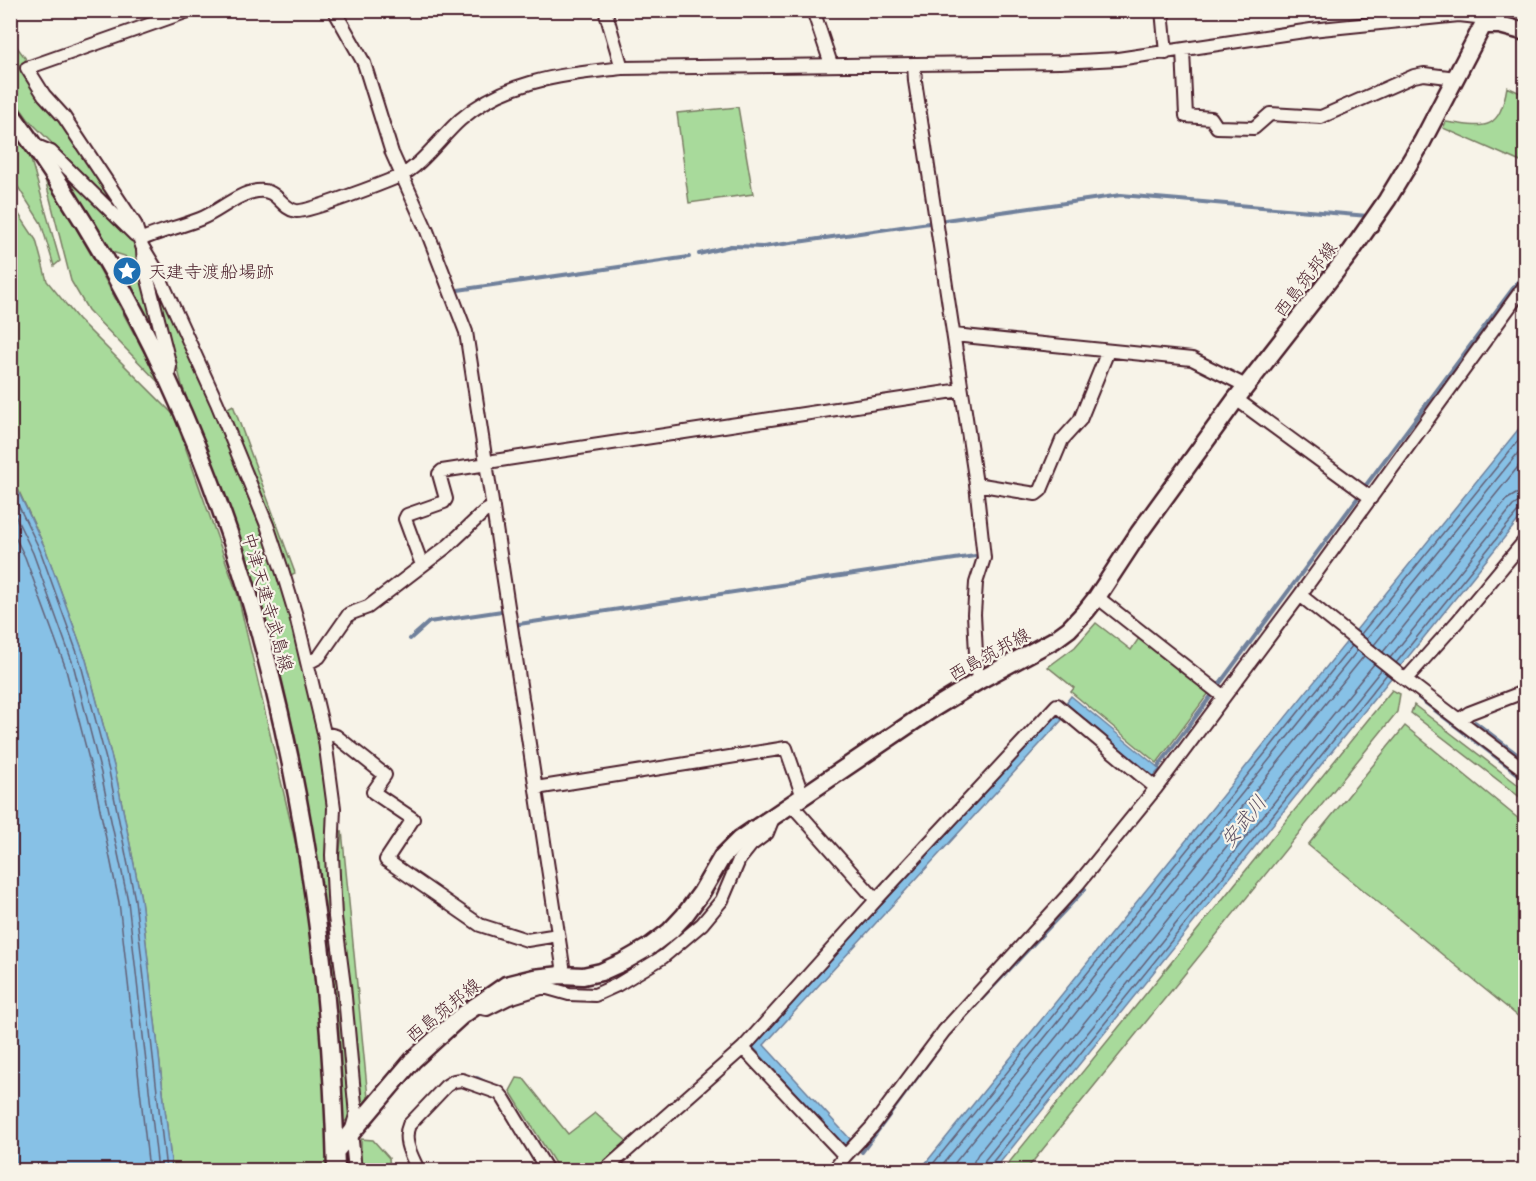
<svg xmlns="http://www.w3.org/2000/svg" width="1536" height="1181" font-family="'Patrick Hand','Klee One',sans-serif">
	<rect width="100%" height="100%" fill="#f7f3e8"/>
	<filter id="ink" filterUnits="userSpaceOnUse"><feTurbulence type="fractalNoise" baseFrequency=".0167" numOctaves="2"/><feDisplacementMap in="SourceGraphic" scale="12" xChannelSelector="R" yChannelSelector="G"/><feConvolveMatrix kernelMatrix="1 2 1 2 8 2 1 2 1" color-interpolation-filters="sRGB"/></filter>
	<g filter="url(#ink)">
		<path fill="#a8da9b" stroke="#797c63" stroke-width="1.5" d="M 11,39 L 26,59 L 22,65 L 126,218 L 28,119 L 11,95 Z
			M 1507,87 L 1525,95 L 1525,164 L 1443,128 L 1446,122 C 1486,128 1499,132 1507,87 Z
			M 738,107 L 753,194 L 689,203 L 677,113 Z
			M 10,123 L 27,146 L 60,261 L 54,266 L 41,223 L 11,176 L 11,156 L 17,151 L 11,142 Z
			M 43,171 L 100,270 L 162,386 L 88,310 L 71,281 Z
			M 65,175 L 135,243 L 161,351 L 128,282 L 133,272 L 125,256 L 112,252 Z
			M 10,201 L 36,240 L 47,281 L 78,319 L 174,415 L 238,596 L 301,867 L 322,1028 L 328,1170 L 172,1170 L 141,899 L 115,770 L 86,660 L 45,548 L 11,474 Z
			M 152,272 L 214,409 L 281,581 L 320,734 L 331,809 L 327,880 L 351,1116 L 341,1125 L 336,1023 L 316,856 L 291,730 L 256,593 L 182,385 Z
			M 233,405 L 295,573 L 289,576 L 226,409 Z
			M 1096,623 L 1131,650 L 1139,638 L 1209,693 L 1157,763 L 1071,692 L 1074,688 L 1048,667 L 1075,647 Z
			M 1392,690 L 1400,694 L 1397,712 L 1026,1170 L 1003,1170 Z
			M 1414,705 L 1525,790 L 1525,801 L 1411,713 Z
			M 1405,726 L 1525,824 L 1525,1022 L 1308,845 Z
			M 342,830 L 368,1098 L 359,1110 L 337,879 Z
			M 517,1078 L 524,1079 L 568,1134 L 595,1113 L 629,1143 L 598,1170 L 559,1170 L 510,1091 Z
			M 361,1139 L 373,1140 L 389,1158 L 390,1170 L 361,1170 Z"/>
		<path fill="#87c1e6" stroke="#6f809b" stroke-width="1.5" d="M 1525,421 L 1525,512 L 994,1170 L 920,1170 Z
			M 10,474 L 45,548 L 86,660 L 115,770 L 141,899 L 172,1170 L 11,1170 Z
			M 1071,696 L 1160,769 L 1153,777 L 1065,704 Z
			M 1056,714 L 1062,720 L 764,1045 L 851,1140 L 844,1146 L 752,1046 Z"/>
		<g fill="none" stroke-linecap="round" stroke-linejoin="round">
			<path stroke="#626076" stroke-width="1.5" d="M 10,488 L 40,550 L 80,661 L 109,771 L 135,900 L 166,1170
				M 10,505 L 33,553 L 73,664 L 101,773 L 128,901 L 158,1170
				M 10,527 L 25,557 L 65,666 L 93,775 L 119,902 L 149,1170
				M 1361,634 L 1526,431
				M 1367,639 L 1526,443
				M 1374,645 L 1526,457
				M 1383,652 L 1506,500 L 1516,494 L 1526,492
				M 1390,658 L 1513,506 L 1519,502 L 1526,501
				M 1396,663 L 1518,512 L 1526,509
				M 928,1170 L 1352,646
				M 938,1170 L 1357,651
				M 949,1170 L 1364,656
				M 973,1170 L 974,1161 L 978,1154 L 1374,664
				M 982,1170 L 985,1160 L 1381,670
				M 990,1170 L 991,1164 L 1387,674"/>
			<path stroke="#6f809b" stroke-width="4" d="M 1484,10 L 1511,18
				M 945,220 L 1121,195 L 1368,216
				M 699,254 L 731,246 L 763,247 L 929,223
				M 458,290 L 689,257
				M 1366,485 L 1526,271
				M 519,624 L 975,556
				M 410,639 L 429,622 L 502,611
				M 1220,683 L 1359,496
				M 1419,698 L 1526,780
				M 1475,722 L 1526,761
				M 1158,767 L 1211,696
				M 960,1022 L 1085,889
				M 477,1078 L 487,1083
				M 862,1152 L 938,1049"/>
			<g stroke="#4a1f2b" stroke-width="16">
				<path id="street" d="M 191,10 L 27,68 L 44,95 L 64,117 L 135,224 L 142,246 L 156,269 L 217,403 L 267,525 L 283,573 L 296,616 L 324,733 L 334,808 L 332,855 L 335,917 L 344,986 L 356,1115 L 351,1132 L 355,1170
					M 334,10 L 364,63 L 392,153 L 427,231 L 466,332 L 563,966 L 561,975
					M 605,10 L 622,68
					M 813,10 L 831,64
					M 1162,10 L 1166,53
					M 1183,50 L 1186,116 L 1211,118 L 1217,127 L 1254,128 L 1270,114 L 1321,117 L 1414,76 L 1424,74 L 1456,78
					M 914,64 L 915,81 L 976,484 L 984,558 L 976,583 L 974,614 L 977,673 L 980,680
					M 34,145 L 51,152 L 135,235
					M 140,240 C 160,231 180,227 200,219 C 220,211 236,194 257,191 C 278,188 280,208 296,211 C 307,213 386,182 400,176 C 419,168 443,135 460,120 C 507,79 563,75 622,68 L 1060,62 L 1118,59 L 1311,30 L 1459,15 L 1477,17
					M 143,250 L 144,264 L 170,366 L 168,376
					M 954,335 L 1192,359 L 1246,386
					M 1236,399 L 1371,498
					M 976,484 L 1036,494 L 1041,490 L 1062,440 L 1080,420 L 1108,351
					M 422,565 L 405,519 L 407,515 L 444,502 L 446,499 L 439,474 L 442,471 L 481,465 L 494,461 L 961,390
					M 1300,595 L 1401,676 L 1526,771
					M 1097,597 L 1224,697
					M 308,663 L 319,657 L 349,614 L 368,607 L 449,545 L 484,512 L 493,507
					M 1406,679 L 1457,622 L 1526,539
					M 1459,720 L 1469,713 L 1526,691
					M 324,733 L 336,736 L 385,775 L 373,792 L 413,819 L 386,860 L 480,925 L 527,940 L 558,935
					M 536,788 L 786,748 L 803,797
					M 876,900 L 1057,705 L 1156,788
					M 478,1003 L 482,1008 L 487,1009 L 509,998 L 544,987 L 569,994 L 595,995 L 617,985 L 663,957 L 702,924 L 722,900 L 739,860 L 751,845 L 767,833 L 773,818
					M 743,1048 L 845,1156
					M 418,1170 C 412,1156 402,1141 409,1125 L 446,1086 L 454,1081 L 462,1080 L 499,1093 L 504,1099 L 547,1170
					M 605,1170 L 743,1048 L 876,900 L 792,805
					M 834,1170 L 845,1156 L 872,1127 L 944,1031 L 1078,884 L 1156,788 L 1300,595 L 1526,284"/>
			</g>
			<g stroke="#4a1f2b" stroke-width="21">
				<path id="secondary" d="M 10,112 C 71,196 125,286 168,380 C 279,619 330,908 336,1170
					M 336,1151 L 413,1060 L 460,1017 L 506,985 L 534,978 L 561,975 L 583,976 L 601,972 L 623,962 L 649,947 L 670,931 L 684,916 L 701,893 L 722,857 L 740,839 L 929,711 L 980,680 L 1054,640 L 1069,629 L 1086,611 L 1097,597 L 1139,533 L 1236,399 L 1350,253 L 1387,200 L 1422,142 L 1483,25 L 1500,25 L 1526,32"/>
			</g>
			<use href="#street" stroke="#f7f3e8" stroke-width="12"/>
			<use href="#secondary" stroke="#f7f3e8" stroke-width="16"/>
		</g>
	</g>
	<defs>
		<g id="sight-disc" transform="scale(1.5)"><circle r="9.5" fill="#1f6fb2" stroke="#f7f3e8"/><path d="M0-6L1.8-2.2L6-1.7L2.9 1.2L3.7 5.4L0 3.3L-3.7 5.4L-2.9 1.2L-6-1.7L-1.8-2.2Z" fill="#fff"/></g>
	</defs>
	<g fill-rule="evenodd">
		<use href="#sight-disc" x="127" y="271"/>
	</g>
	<g text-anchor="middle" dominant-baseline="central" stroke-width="4.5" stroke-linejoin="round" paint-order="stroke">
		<g font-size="18" fill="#4a1f2b" stroke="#f7f3e8" text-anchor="start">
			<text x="148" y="271">天建寺渡船場跡</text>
		</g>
		<g font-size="18" fill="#4a1f2b" stroke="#f7f3e8">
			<text transform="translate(1305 279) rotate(-52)">西島筑邦線</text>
			<text transform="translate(268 602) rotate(74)">中津天建寺武島線</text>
			<text transform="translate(989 654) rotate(-29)">西島筑邦線</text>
			<text transform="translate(443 1010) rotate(-39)">西島筑邦線</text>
		</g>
		<g font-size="20" font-style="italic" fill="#5c5063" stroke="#f7f3e8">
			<text transform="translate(1243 821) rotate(-51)">安武川</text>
		</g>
	</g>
	<rect width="1536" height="1181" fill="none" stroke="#f7f3e8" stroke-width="36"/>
	<rect x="18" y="18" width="1500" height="1145" fill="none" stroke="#4a1f2b" stroke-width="2" filter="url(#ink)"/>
</svg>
